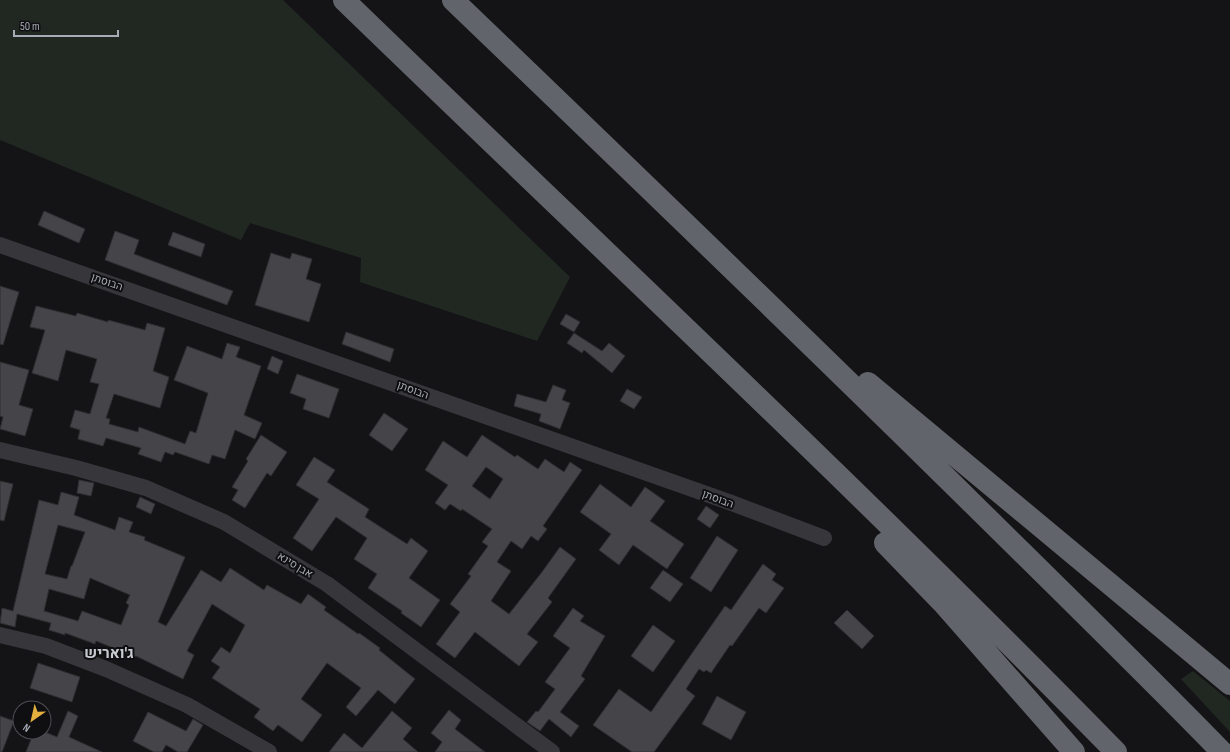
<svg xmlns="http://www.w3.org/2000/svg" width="1230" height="752" font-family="'Sofia Sans Condensed',Heebo,sans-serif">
	<rect width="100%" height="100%" fill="#141416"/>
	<path fill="#212822" d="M 0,0 L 283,0 L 570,277 L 537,341 L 360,282 L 361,258 L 250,223 L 241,240 L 0,140 Z
		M 1193,671 L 1230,701 L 1230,732 L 1181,679 Z"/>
	<path fill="#444449" stroke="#2f2f32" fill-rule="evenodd" d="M 44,211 L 85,229 L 79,243 L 38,225 Z
		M 115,231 L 139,240 L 134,254 L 233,291 L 227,305 L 105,260 Z
		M 173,232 L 205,244 L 201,257 L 168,245 Z
		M 271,253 L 290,259 L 292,253 L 312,259 L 306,279 L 321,284 L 309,322 L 255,305 Z
		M 0,286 L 19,292 L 3,345 L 0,344 Z
		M 36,306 L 76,316 L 77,313 L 108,322 L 108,320 L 145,330 L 147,323 L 165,328 L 153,371 L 169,377 L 160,408 L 114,394 L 106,418 L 110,419 L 109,424 L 138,432 L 139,427 L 185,444 L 190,431 L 196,433 L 208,393 L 174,380 L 187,346 L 222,359 L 227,343 L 240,347 L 236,357 L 261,366 L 244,415 L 262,423 L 255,439 L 235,430 L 225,459 L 212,455 L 209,464 L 175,452 L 173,455 L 165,452 L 161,462 L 138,454 L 141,448 L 106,438 L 103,446 L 78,439 L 80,430 L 70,427 L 75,410 L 90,414 L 99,384 L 90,382 L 97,359 L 66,350 L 58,381 L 32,373 L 45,330 L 30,327 Z
		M 566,314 L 580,322 L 574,332 L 560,324 Z
		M 346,332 L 394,349 L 390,362 L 342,344 Z
		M 574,333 L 602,351 L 609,343 L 625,356 L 612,373 L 584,350 L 582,353 L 567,343 Z
		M 272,356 L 283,361 L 278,374 L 267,369 Z
		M 0,362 L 29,370 L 19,405 L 33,409 L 25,436 L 0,429 L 3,417 L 0,416 Z
		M 297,374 L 339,389 L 329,418 L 303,409 L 306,399 L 290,393 Z
		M 553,385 L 566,390 L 562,400 L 570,403 L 560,429 L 539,421 L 541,414 L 514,406 L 517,394 L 546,402 Z
		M 627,389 L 642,397 L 634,409 L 620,401 Z
		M 384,413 L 408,429 L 392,451 L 369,435 Z
		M 261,435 L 287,452 L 271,476 L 267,473 L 245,508 L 232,500 L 238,490 L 232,487 L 248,461 L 246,459 Z
		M 482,435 L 515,457 L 517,455 L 538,469 L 545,459 L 564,472 L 570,462 L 582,470 L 543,526 L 547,529 L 538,541 L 531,536 L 522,549 L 511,541 L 497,562 L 511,571 L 491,601 L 509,614 L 542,572 L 560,547 L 576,559 L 548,598 L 552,602 L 527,634 L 538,642 L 519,666 L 475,632 L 455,658 L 436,644 L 460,612 L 450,604 L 471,576 L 468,574 L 488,546 L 482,542 L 492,529 L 462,509 L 461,511 L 450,504 L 445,510 L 435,503 L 448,485 L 425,470 L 443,441 L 467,457 ZM 486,467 L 503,479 L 490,499 L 472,486 Z
		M 314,457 L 335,470 L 327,482 L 369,509 L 365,517 L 407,544 L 411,538 L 428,551 L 409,578 L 440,600 L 421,627 L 401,613 L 402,611 L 368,588 L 377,574 L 354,559 L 367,538 L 336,517 L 312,551 L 293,538 L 319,499 L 296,485 Z
		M 79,480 L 94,483 L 91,496 L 77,493 Z
		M 0,481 L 13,484 L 4,521 L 0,520 Z
		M 600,484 L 631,507 L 645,487 L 665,501 L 650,521 L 684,544 L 667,569 L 633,545 L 619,565 L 599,550 L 611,534 L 580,512 Z
		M 61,492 L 79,497 L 74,515 L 115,530 L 119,517 L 133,522 L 129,532 L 145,537 L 144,540 L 185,557 L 158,622 L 166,626 L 201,570 L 221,582 L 230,568 L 264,590 L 267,585 L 301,604 L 308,594 L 326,607 L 324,610 L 358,634 L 359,633 L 380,648 L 379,650 L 415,679 L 395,704 L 378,690 L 356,716 L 346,707 L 361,688 L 327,663 L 301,699 L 322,715 L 302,742 L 278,725 L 273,731 L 254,717 L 260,709 L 212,678 L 220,667 L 211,661 L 221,647 L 230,653 L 245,625 L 212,604 L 187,651 L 194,655 L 183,679 L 136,656 L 136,657 L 96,641 L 95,644 L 65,633 L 65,635 L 49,630 L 51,623 L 17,614 L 15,627 L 0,623 L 2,608 L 13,611 L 39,500 L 58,505 ZM 58,525 L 85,532 L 72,566 L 71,566 L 67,579 L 45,574 ZM 90,578 L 130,595 L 126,603 L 129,605 L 121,625 L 82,611 L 78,621 L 44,611 L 49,589 L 84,599 Z
		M 140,497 L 155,504 L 151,514 L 136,507 Z
		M 706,506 L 719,515 L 710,528 L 697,519 Z
		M 717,536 L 738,550 L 711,592 L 690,578 Z
		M 763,564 L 776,574 L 772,580 L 784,588 L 766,613 L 759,608 L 732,646 L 730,645 L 711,673 L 706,670 L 704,672 L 699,669 L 686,689 L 695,696 L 654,752 L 632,752 L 593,725 L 619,689 L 651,712 L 725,606 L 731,610 Z
		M 663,570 L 683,584 L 670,602 L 650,588 Z
		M 573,608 L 584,616 L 580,621 L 605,636 L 581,676 L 585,679 L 560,712 L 579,726 L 571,737 L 549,719 L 540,731 L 527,722 L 536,711 L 538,712 L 555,689 L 545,682 L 570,648 L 553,636 Z
		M 847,610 L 874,636 L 862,649 L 834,623 Z
		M 653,625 L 675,641 L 653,672 L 631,656 Z
		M 38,663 L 80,677 L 72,702 L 30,688 Z
		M 717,696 L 746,712 L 731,740 L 702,724 Z
		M 449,710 L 461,720 L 455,729 L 485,752 L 435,752 L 442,742 L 431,733 Z
		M 68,711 L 78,716 L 69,737 L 102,752 L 26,752 L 34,732 L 45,732 L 57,737 Z
		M 392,711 L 412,728 L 403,739 L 418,752 L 329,752 L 344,733 L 362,748 Z
		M 148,712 L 186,731 L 193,719 L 203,725 L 187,752 L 178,752 L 166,745 L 162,752 L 154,752 L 133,741 Z
		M 0,716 L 14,721 L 2,752 L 0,752 Z"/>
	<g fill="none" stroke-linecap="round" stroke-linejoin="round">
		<path stroke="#36363b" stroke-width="16" d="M 0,245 L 729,502 L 824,538
			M 0,450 L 76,468 L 146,488 L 224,522 L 327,584 L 552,752
			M 0,635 L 46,646 L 106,669 L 187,705 L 269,752"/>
		<path stroke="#62646b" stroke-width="22" d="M 344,0 C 602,250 865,495 1116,752
			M 453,0 C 627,167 801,334 973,504 C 1056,586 1140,668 1222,752
			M 868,383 L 1230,684
			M 885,543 L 943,603 L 1074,752"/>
	</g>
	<g text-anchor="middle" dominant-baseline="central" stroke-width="4" stroke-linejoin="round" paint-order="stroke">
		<g font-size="11" fill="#a7abb5" stroke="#0f0f11">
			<text transform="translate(107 282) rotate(19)">הבוסתן</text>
			<text transform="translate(413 390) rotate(20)">הבוסתן</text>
			<text transform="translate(718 499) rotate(20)">הבוסתן</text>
			<text transform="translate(295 565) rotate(31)">אבן סינא</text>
		</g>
		<g font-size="15" font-weight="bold" fill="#c8cad2" stroke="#0f0f11">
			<text x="109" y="653">ג'ואריש</text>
		</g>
	</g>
	<g transform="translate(32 720) rotate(214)"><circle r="19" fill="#0f0f11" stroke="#4c4d53"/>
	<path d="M0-3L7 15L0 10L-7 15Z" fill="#e3af3f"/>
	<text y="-6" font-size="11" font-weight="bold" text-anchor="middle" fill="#a7abb5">N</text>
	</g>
	<path d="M14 30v6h104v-6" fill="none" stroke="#a7abb5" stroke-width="2"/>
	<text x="20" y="30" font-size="12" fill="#a7abb5" stroke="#0f0f11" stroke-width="3" paint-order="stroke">50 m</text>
</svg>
